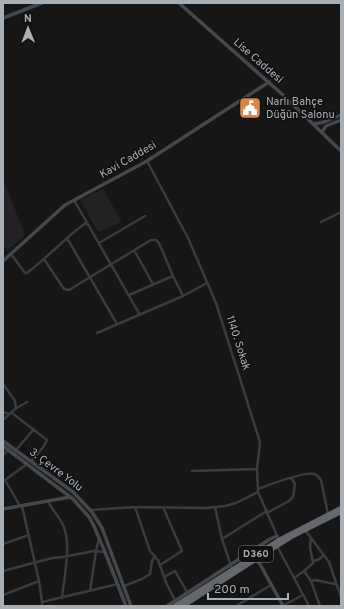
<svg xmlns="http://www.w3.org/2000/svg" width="344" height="609" font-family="Overpass,sans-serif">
	<rect width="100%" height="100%" fill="#161617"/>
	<path fill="#222224" d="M 3,179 L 25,235 L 7,251 L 3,243 Z
		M 103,189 L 122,222 L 98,232 L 80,200 Z"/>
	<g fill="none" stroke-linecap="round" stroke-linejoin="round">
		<path stroke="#393b3d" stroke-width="2.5" d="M 147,161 L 188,238 L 216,303 L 260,442 L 257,469 L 258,492 L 279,540
			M 74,200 L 140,315
			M 321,222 L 341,212
			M 67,238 L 117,324
			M 99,243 L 145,216
			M 134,250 L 153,284
			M 11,254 L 25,273 L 27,273 C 48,257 66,237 87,222
			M 44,259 L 64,289 L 69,290 L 151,240 L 156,240 L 159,243 L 173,276 L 183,296
			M 129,295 L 173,276
			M 97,333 L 183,296 L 207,283
			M 3,384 L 15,401 L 16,409
			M 3,412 L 9,414
			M 12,413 L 47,440 L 44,446 L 31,462
			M 3,420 L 15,409 L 27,402
			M 16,450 L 34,429
			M 3,455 L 8,450
			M 192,471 L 257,469
			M 258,489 C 269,485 304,471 314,474 C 317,475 319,477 321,480 L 328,514
			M 48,501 C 52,510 59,516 63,525 C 72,544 64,577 62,598
			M 20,506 L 5,480 L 27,464
			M 22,506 L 39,581 L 42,602 L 42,606
			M 135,507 L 150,551 L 158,560 L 167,585 L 175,600
			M 215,507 L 222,539 L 232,569
			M 91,510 L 135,507 L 206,508 L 225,506 L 236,503 L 258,492
			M 267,513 L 289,501 L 293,497 L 295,484 L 291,478
			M 305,530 L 329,562 L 341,597
			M 222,539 L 267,511
			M 3,544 L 29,535
			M 277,546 L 309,606
			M 313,561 L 318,560 L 324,555
			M 160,565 L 182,551 L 163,507
			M 3,571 L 52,558 L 63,557 L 94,551 L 105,552
			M 304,571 L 311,581 L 320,606
			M 164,577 L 175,571 L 187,592
			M 294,578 L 304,571 L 313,563 L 310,547 L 311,538
			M 311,581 L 315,580 L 335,584
			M 124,586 L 142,579 L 150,574 L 152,561 L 155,556
			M 90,591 L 96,551 L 99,538
			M 3,595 L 39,581
			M 42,602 L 118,584
			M 236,606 L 271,585
			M 282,606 L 303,595"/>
		<path stroke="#45484b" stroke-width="3.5" d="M 179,3 L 283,95 L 341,151
			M 3,18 L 42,3
			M 314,124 L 324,122 L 341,115
			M 322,132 L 326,126 L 341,120
			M 3,261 L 65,205 L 147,161 L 269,82
			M 3,441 L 73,492 L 92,512 L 102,528 L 131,606
			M 3,446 L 73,499 L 89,517 L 94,526 L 105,552 L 126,606
			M 3,509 L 70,497
			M 255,559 L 260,564 L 283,606
			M 167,606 L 270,539 L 277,536"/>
		<path stroke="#64686c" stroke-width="4.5" d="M 175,606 L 279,540 L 341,508
			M 183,606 L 291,537 L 341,512"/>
	</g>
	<defs>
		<g id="civic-square" transform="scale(1.15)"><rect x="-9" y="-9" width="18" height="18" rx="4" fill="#da864a" stroke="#111112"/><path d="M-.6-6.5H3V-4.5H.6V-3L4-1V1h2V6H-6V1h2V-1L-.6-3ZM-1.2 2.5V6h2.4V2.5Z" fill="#fff"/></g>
	</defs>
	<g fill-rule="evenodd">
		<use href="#civic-square" x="250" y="108"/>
	</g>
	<g text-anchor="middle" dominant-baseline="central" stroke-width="3.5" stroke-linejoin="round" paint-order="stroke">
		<rect fill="#111112" stroke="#7b8084" stroke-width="1" x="239" y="546" width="34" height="16" rx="3"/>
		<g font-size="10" font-weight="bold" fill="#a9b0b5">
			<text x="256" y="554">D360</text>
		</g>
		<g font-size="11" fill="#a9b0b5" stroke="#111112">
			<text transform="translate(258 61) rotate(41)">Lise Caddesi</text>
			<text transform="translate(128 160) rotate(-30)">Kavi Caddesi</text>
			<text transform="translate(238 343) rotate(72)">1140. Sokak</text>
			<text transform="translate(56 470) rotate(37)">3. Çevre Yolu</text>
		</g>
		<g font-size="11" fill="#a9b0b5" stroke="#111112" text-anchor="start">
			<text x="266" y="102">Narlı Bahçe<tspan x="266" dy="13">Düğün Salonu</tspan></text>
		</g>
	</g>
	<rect width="344" height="609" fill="none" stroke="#a9b0b5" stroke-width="8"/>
	<g transform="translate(28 28) rotate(359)" stroke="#111112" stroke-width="3" paint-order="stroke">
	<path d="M0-3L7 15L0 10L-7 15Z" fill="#a9b0b5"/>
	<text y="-6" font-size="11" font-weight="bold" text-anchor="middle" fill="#a9b0b5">N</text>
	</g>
	<path d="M208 593v6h80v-6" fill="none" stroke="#a9b0b5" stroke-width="2"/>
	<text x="214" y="593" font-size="12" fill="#a9b0b5" stroke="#111112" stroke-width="3" paint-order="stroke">200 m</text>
</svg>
